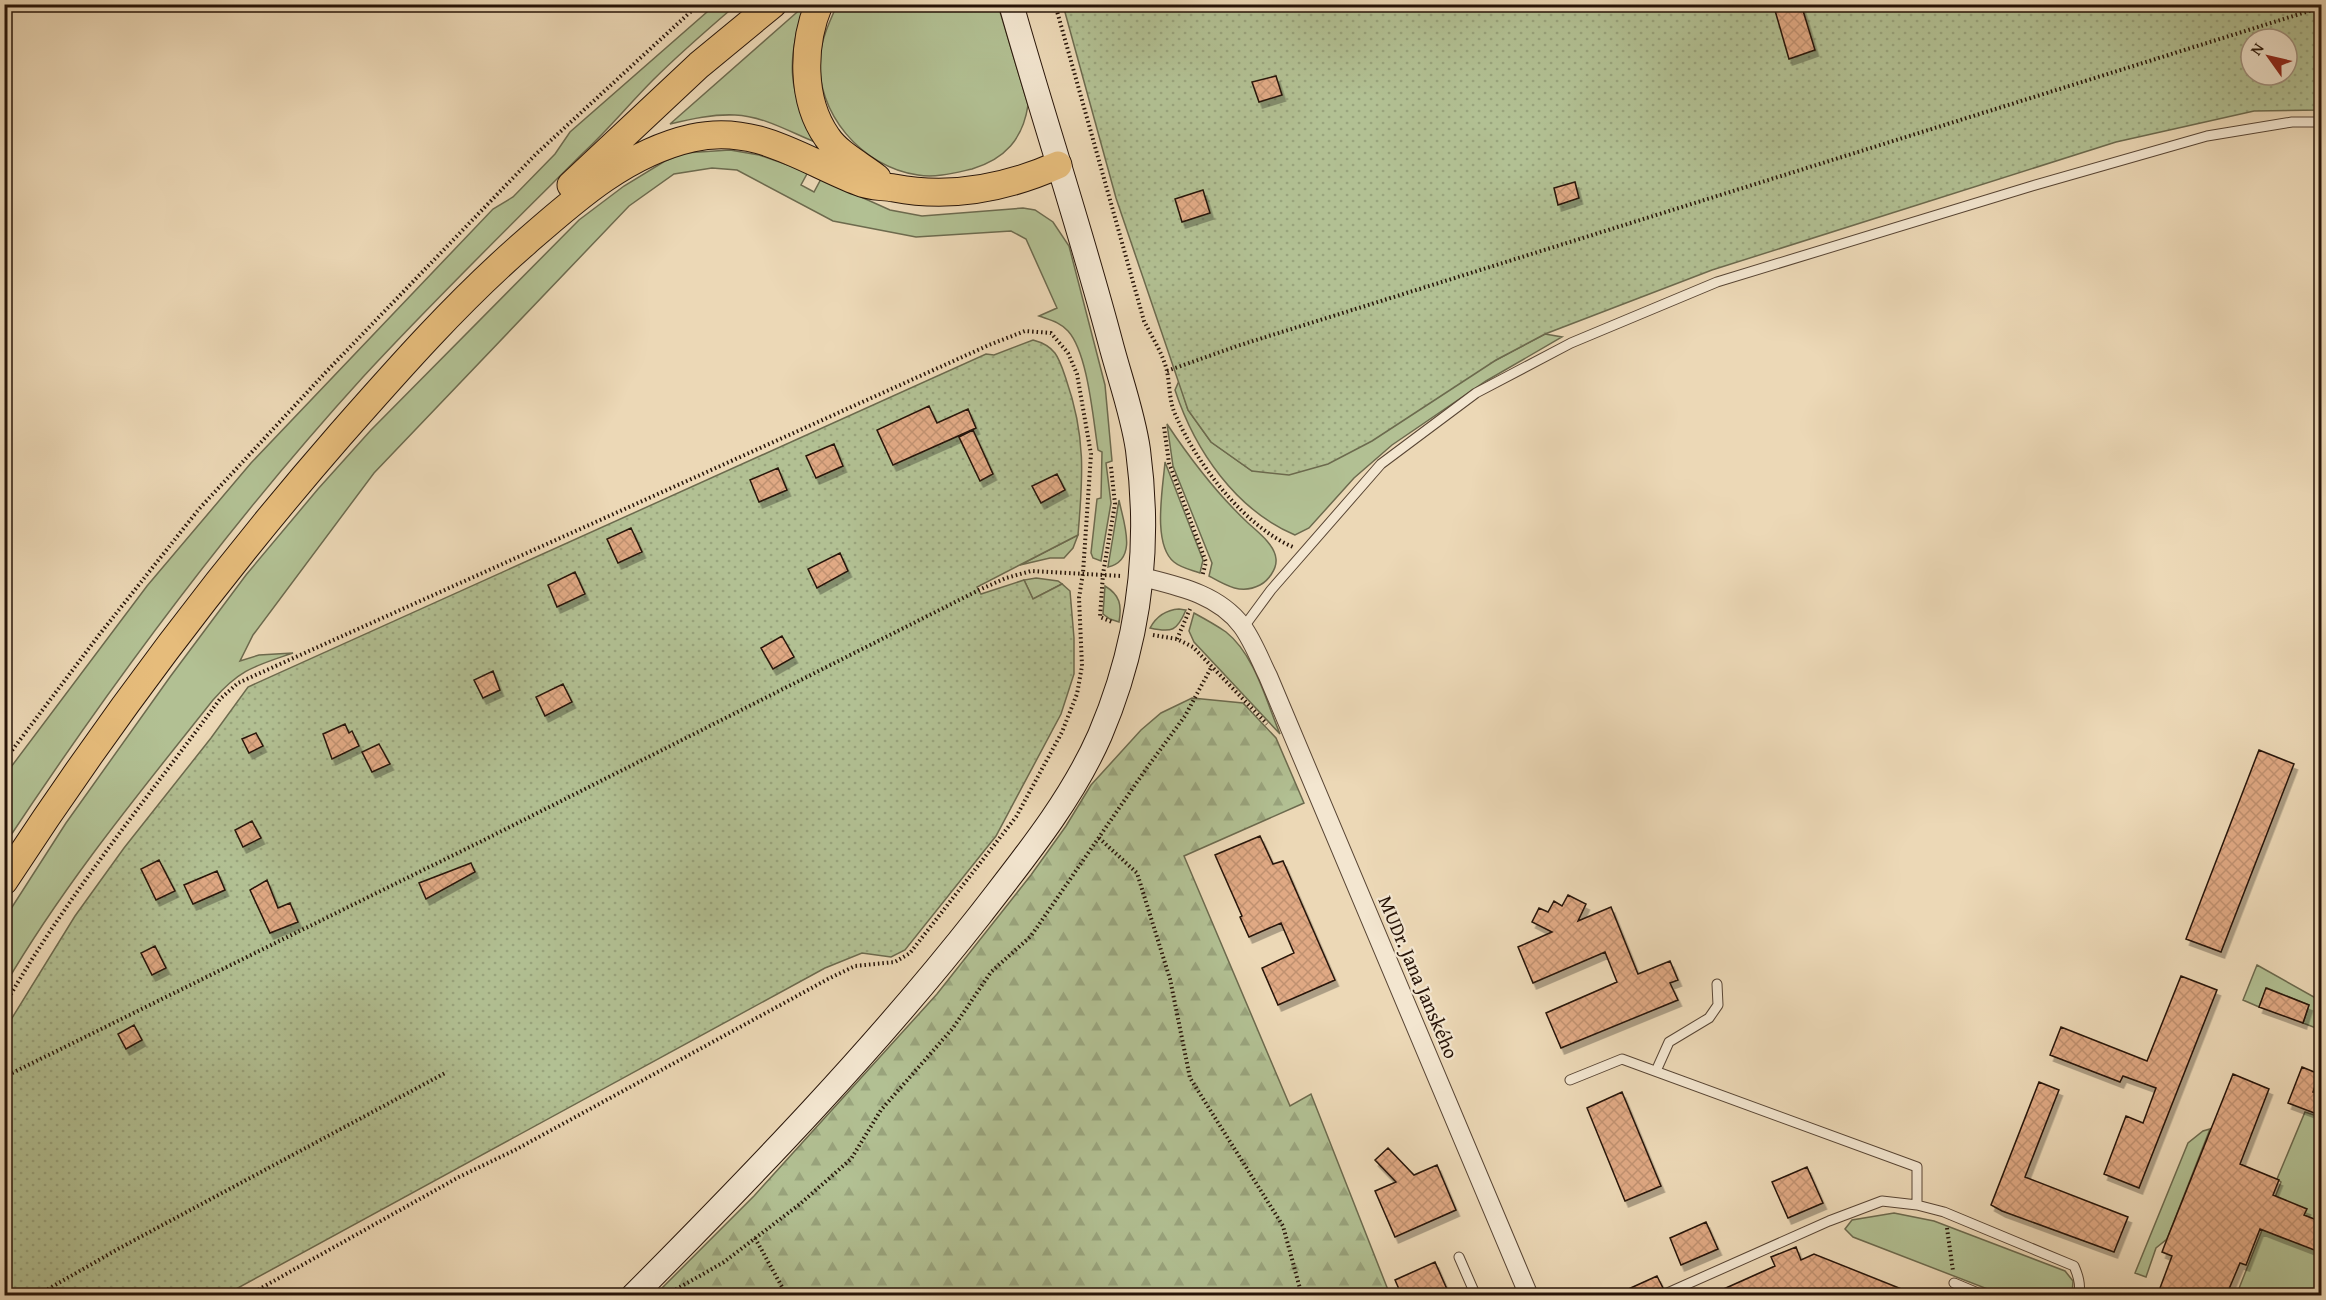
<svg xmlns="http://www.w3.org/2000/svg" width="2326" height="1300" font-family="'Gentium Book Plus',serif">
	<defs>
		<pattern id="forest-firs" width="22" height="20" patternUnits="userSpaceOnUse" patternTransform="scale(1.5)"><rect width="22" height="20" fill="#b2c093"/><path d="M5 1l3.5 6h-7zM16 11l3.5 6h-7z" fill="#99a47d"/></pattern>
		<pattern id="garden-dots" width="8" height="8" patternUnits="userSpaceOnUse" patternTransform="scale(1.5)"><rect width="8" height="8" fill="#b2c093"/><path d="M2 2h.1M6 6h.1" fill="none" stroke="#99a47d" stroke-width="1.8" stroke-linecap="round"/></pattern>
		<pattern id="building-cross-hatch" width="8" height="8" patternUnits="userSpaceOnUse" patternTransform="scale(1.5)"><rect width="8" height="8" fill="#e0a984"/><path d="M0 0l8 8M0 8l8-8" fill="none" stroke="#c09170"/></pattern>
		<filter id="shadow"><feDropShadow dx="3.5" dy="6" stdDeviation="0" flood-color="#0004"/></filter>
	</defs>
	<rect width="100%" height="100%" fill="#ecd8b6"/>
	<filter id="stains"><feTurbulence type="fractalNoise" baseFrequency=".00333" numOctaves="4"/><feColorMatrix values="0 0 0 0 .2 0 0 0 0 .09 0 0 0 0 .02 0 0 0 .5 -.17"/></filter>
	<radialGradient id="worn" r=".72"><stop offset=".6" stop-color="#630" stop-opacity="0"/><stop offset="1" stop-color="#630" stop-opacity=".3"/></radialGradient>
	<path fill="#b2c093" stroke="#6c6a4e" stroke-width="1.5" d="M 715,5 L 736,5 C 708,29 679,54 653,80 C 629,104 608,130 583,153 C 509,227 434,300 363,377 C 231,522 113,681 5,844 L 5,775 L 147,586 L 251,463 L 493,209 L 513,197 L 555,154 L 570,132 Z
		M 837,5 L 998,5 L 1028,105 C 1023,139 1005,159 972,169 C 954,173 936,178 918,175 C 862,167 815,113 820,56 C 822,37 830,21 837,5 Z
		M 804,6 C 786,62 788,90 815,142 C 790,132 763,116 735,115 C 713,114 691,119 670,124 Z
		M 730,150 L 759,155 L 808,172 L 801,185 L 814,192 L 821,179 L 890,210 L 922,216 L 1023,208 L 1035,210 L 1053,222 L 1069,246 L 1105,385 L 1112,461 L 1106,463 L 1111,503 L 1101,561 L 1093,558 L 1091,553 L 1097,499 L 1101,498 L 1102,452 L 1098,450 C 1093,419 1088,353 1068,331 C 1060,322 1050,320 1039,316 L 1057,308 L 1026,239 L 1011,231 L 916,237 L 833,221 L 737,170 L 712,168 L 674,174 L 629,206 L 374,473 L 253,635 L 240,661 L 259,655 L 293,653 C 255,666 240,669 213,700 C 140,792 64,884 5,985 L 5,918 L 66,823 L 170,677 L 246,575 L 318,489 L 371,430 L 579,220 L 624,186 L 665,161 L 684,153 Z
		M 1545,334 L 1562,337 L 1486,381 L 1392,445 L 1354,478 L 1309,528 L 1295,535 C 1236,510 1195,451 1175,390 L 1179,381 L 1188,410 L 1211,442 L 1252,471 L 1496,360 Z
		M 1167,424 C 1191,460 1216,493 1248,523 C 1258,532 1275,545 1276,559 C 1277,569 1268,581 1260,585 C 1241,595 1225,585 1209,576 L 1212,563 L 1173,466 Z
		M 1165,462 L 1203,560 L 1200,573 C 1192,570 1181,568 1174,562 C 1152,544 1163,488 1165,462 Z
		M 1119,500 C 1123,521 1139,560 1108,567 Z
		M 1078,535 L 1073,548 L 1064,558 L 1050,558 L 1020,565 Z
		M 1036,578 L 1058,581 L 1062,584 L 1033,599 L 1024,580 Z
		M 1105,586 C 1120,595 1122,605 1119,622 L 1110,619 L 1103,614 Z
		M 1179,609 L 1186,610 C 1177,631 1172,633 1150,628 C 1156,617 1165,610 1179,609 Z
		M 1194,613 C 1205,619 1216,625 1226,632 C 1255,655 1266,701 1280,734 L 1194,642 L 1189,631 Z
		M 2257,965 L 2321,1001 L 2321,1030 L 2303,1023 L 2309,1005 L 2267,988 L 2259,1007 L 2243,1000 Z
		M 2305,1112 L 2320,1117 L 2321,1113 L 2321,1295 L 2236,1296 L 2281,1182 L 2277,1179 Z
		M 2210,1129 L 2167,1239 L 2156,1248 L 2146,1277 L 2135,1273 L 2188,1143 L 2203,1131 Z
		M 1894,1213 L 1934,1221 L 2065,1271 L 2073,1281 L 2072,1295 L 2003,1295 L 1853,1237 L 1845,1229 L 1852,1220 Z"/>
	<path fill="url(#forest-firs)" stroke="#6c6a4e" stroke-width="1.5" d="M 1192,698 L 1243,703 L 1276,738 L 1304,803 L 1184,856 L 1290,1106 L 1311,1094 L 1390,1295 L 655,1295 L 754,1196 L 937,994 L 1031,875 L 1066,826 L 1091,785 L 1141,730 L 1161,713 Z"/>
	<path fill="url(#garden-dots)" stroke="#6c6a4e" stroke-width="1.5" fill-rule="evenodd" d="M 1063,5 L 2321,5 L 2321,110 L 2254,111 L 2116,142 L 1712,270 L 1545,334 L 1496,360 L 1372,441 L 1328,464 L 1289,475 L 1252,471 L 1211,442 L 1188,410 L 1116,198 ZM 2251,39 L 2287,39 L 2287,75 L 2251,75 Z
		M 1033,340 C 1056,346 1059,358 1066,379 C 1086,436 1083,477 1078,535 L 977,587 L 981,594 L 1024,580 L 1033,599 L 1062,584 L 1070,591 L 1074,638 L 1074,674 L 1061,714 L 996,836 L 905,950 L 891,957 L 862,953 L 825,968 L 225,1295 L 5,1295 L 4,1031 L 75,916 L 124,848 L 211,738 L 248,687 L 986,354 L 994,355 Z"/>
	<path fill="url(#building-cross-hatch)" stroke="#271408" stroke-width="1.5" filter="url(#shadow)" d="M 1783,4 L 1801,4 L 1815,50 L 1789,59 L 1774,7 Z
		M 1276,76 L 1282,95 L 1259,102 L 1252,82 Z
		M 1575,182 L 1579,198 L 1558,205 L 1554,188 Z
		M 1203,190 L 1210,213 L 1182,222 L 1175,199 Z
		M 929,406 L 937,423 L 968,409 L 976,428 L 893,465 L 877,430 Z
		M 973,430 L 993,474 L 980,481 L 959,437 Z
		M 834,444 L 843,466 L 816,478 L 806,456 Z
		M 778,468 L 787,490 L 759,502 L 750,480 Z
		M 1057,474 L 1065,490 L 1041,503 L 1032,486 Z
		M 631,528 L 642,552 L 618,563 L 607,539 Z
		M 840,553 L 848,571 L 817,588 L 808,569 Z
		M 575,572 L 585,594 L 557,607 L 548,585 Z
		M 782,636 L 794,657 L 773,669 L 761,648 Z
		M 493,671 L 500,690 L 483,698 L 474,680 Z
		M 563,684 L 572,702 L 545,716 L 536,697 Z
		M 345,724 L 349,733 L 352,731 L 359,746 L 332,759 L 323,734 Z
		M 256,733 L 263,746 L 249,753 L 242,739 Z
		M 379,744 L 390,764 L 372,772 L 362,752 Z
		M 2259,750 L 2294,764 L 2221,952 L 2186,939 Z
		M 252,821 L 261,838 L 243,847 L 235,830 Z
		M 1260,836 L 1273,864 L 1283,861 L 1335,980 L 1278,1005 L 1262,968 L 1294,953 L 1281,923 L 1249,937 L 1240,917 L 1242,916 L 1215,855 Z
		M 159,860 L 175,891 L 156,900 L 141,869 Z
		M 471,863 L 475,872 L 426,899 L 419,883 Z
		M 217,871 L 225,890 L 193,904 L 184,885 Z
		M 267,880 L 278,908 L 290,903 L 298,922 L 270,933 L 250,890 Z
		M 1568,895 L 1586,904 L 1578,921 L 1611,907 L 1638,974 L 1670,961 L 1678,980 L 1670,983 L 1678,1000 L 1561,1048 L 1546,1013 L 1617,982 L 1605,952 L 1533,983 L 1518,947 L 1552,932 L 1532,922 L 1539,908 L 1548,912 L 1554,901 L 1562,906 Z
		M 155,946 L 166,968 L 152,975 L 141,953 Z
		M 2181,976 L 2217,990 L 2139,1188 L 2104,1174 L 2126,1116 L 2143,1123 L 2156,1088 L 2123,1076 L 2120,1082 L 2050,1055 L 2061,1027 L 2147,1061 Z
		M 2266,988 L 2309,1005 L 2303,1023 L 2259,1007 Z
		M 134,1025 L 142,1040 L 126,1049 L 118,1034 Z
		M 2302,1067 L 2319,1074 L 2313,1092 L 2322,1095 L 2322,1116 L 2288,1103 Z
		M 2233,1074 L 2269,1089 L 2240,1164 L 2279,1180 L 2273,1195 L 2307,1209 L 2304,1215 L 2322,1222 L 2322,1253 L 2260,1229 L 2246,1265 L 2240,1263 L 2226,1296 L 2157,1296 L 2172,1256 L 2162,1252 L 2167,1239 Z
		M 2039,1082 L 2059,1090 L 2025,1177 L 2128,1217 L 2114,1252 L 2002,1211 L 1991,1205 Z
		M 1622,1092 L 1661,1186 L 1625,1201 L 1587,1108 Z
		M 1388,1148 L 1414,1175 L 1437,1165 L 1456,1210 L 1395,1237 L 1375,1191 L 1396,1182 L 1375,1160 Z
		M 1807,1167 L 1823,1203 L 1788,1218 L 1772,1182 Z
		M 1706,1222 L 1718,1249 L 1681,1265 L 1670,1238 Z
		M 1796,1247 L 1801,1260 L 1814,1254 L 1919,1296 L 1708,1296 L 1775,1266 L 1771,1257 Z
		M 1435,1262 L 1450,1296 L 1402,1296 L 1395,1280 Z
		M 1657,1276 L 1663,1288 L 1659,1291 L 1659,1296 L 1613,1296 Z"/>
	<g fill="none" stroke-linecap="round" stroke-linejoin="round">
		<g stroke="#584534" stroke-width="11">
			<path id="lane" d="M 1243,628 L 1271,590 L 1381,464 L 1476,393 L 1571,343 L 1717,282 L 2032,186 L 2207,136 L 2292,122 L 2322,122
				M 1656,1071 L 1669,1042 L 1709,1018 L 1718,1005 L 1717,984
				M 1570,1080 L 1622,1059 L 1917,1167 L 1917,1205
				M 1459,1257 L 1476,1296
				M 1954,1283 L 1985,1296
				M 1665,1294 L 1829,1221 L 1882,1201 L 1917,1205 L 1944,1212 L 2074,1266 C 2078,1275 2082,1286 2078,1296"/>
		</g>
		<g stroke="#584534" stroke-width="20">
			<path id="street" d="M 1142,577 C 1178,586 1218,594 1242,626 C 1253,641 1260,660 1268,676 L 1529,1296"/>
		</g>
		<g stroke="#271408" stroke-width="26">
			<path id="secondary" d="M 633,1296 C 754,1174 874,1050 980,915 C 1024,858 1071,801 1100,735 C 1139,644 1151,547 1138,450 C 1133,414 1119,376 1110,341 C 1080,228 1043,117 1011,4"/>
		</g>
		<g stroke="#271408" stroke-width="29">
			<path id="primary" d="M 819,4 C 802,45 801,100 827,137 C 838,154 862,166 877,178
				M 571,185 L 699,65 L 773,4
				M 4,881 C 106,725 218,575 340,435 C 399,368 458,301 526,242 C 575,199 626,153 692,138 C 756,123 804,161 859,182 C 870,187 882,186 894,188 C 951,199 1006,188 1058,165"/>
		</g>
		<path stroke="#271408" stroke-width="4" stroke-dasharray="1.5 3" stroke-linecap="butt" d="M 1055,4 L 1144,321 C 1152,337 1163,354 1167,371 C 1170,386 1169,402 1176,416 C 1197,464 1244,526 1293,547
			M 1167,371 L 1237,346 L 2322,7
			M 1164,427 L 1169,463 L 1206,562 L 1202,577
			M 1111,467 L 1115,504 L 1103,574 L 1100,617 L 1112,622
			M 1153,635 L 1177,639 L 1193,647 L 1267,724
			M 1177,639 L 1190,609
			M 4,761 L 99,635 L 199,509 L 325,373 L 536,154 L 699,4
			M 1099,838 L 1137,873 L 1170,979 L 1190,1078 L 1283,1226 L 1302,1296
			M 4,1006 C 66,897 146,800 220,699 L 238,683 L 989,345 L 1025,331 L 1051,333 L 1068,353 L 1077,374 L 1091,454 L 1083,573 L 1079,598 L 1082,666 L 1077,694 L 1062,732 L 1016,817 L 910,953 L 895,962 L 855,966 L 828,979 L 515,1150 L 459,1177 L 247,1296
			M 4,1077 L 482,841 L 979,590 L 1006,578 L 1031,571 L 1121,576
			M 1947,1228 L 1953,1271
			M 755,1238 L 787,1296
			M 668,1294 L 724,1262 L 800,1204 L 851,1159 L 881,1110 L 953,1028 L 991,972 L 1031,936 L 1146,769 L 1185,716 L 1212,666
			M 36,1296 L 118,1249 L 445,1073"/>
		<use href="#lane" stroke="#f3e6d0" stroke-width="9"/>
		<use href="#street" stroke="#f3e6d0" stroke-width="18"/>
		<use href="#secondary" stroke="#f3e6d0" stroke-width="24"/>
		<use href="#primary" stroke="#e6bc7b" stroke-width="27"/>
	</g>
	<g text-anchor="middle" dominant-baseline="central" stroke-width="4.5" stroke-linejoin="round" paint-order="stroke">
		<g font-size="20" fill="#271408" stroke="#f3e6d0">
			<text transform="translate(1419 977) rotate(67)">MUDr. Jana Janského</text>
		</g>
	</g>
	<rect width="2326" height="1300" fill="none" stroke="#ecd8b6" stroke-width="24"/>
	<rect x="6" y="6" width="2314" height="1288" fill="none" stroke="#271408" stroke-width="3"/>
	<rect x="12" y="12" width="2302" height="1276" fill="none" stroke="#271408" stroke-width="1.5"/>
	<g transform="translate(2269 57) rotate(304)"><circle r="28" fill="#f3e6d0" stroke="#a19280" stroke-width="1.5"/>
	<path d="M0-4.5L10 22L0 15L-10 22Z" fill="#8f2418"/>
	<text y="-9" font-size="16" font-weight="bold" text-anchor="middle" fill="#271408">N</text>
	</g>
	<rect width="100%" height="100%" filter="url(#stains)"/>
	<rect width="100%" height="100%" fill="url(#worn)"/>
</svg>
